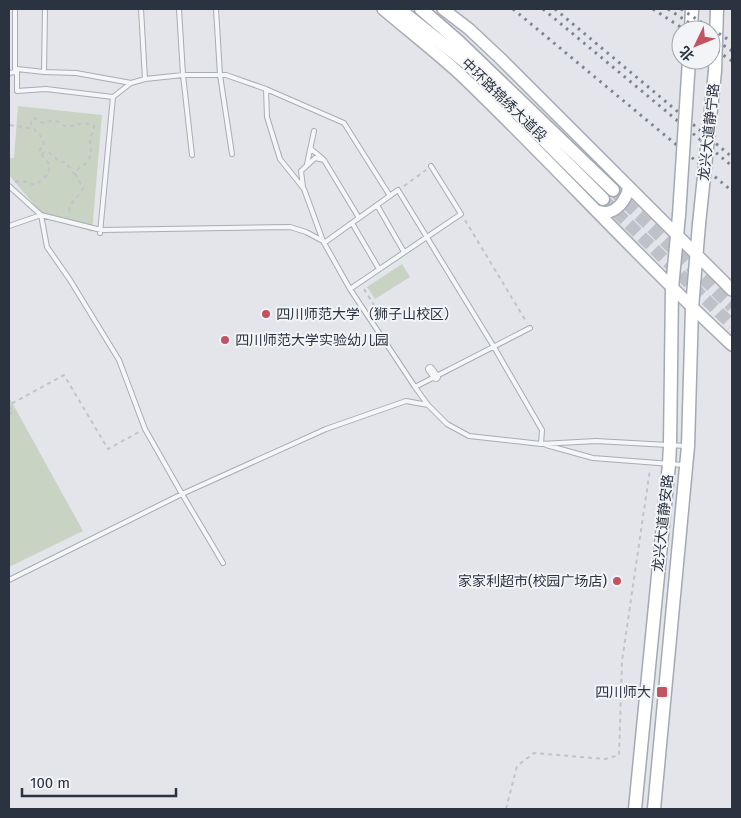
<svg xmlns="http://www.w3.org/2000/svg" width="741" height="818" font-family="'Fira Sans','Noto Sans SC',sans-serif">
	<rect width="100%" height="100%" fill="#e3e5ea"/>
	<path fill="#c8d3c4" d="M 18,106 L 102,115 L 92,232 L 72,222 L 43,215 L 9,175 L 9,158 L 14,158 Z
		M 402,264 L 410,277 L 375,299 L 367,287 Z
		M 9,397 L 83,531 L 9,567 Z"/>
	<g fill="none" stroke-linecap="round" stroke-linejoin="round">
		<path stroke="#bec1c8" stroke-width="12" stroke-dasharray="12 6" stroke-linecap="butt" d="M 613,190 L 732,307
			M 603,199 L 732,325"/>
		<g stroke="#a8acb4" stroke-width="6">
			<path id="lane" d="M 15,9 L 15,72
				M 141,9 L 145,79
				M 179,9 L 183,75 L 192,155
				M 216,9 L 220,75 L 232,154
				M 17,71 L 17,91 L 46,89 L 113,97
				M 44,72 L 45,9
				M 9,73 L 15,72 L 17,69 L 44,72 L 76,73 L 131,83 L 145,79 L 183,75 L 226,75 L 266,89 L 344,123 L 390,196
				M 266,89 L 267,117 L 280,159 L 304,189 L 323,241 L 350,289 L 415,387 L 428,405 L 447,424 L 469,436 L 541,444 L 596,441 L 686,446
				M 311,149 L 322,158
				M 307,164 L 314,131
				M 9,186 L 41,215 L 101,230 L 290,227 L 306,232 L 323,241
				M 303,187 L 301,171 L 315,158 L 324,160 L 359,218
				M 377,205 L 404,252
				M 352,223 L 379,269
				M 9,226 L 41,215 L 47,247 L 70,280 L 119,360 L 145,429 L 182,494 L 223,563
				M 100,233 L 113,97 L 131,83
				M 324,243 L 398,190 L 494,347 L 542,430 L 541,444
				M 350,289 L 461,214 L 431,166
				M 415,387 L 530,328
				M 546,445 L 593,458 L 684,465
				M 9,580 L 182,494 L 326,429 L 406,401 L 428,405"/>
		</g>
		<g stroke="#a8acb4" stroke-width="10">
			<path id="street" d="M 430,369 L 436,377"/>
		</g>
		<g stroke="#a8acb4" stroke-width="14">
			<path id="secondary" d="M 383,9 C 409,31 436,52 461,75 C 553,163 639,259 732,345
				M 443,9 L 469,29 L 501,59 L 732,290
				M 597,211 C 601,212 606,213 609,212 C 620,209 627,197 629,187"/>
		</g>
		<g stroke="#a3a9b4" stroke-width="15">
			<path id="primary" d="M 399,9 L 468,64 L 603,199
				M 421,9 L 458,41 L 613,190
				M 691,30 L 692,9
				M 715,71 L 717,9
				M 635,809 L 669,464 L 670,445 L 672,288 L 679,215
				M 654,809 L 688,446 L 692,308 L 699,224"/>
		</g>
		<path stroke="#c1c3c8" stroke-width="2" stroke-dasharray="4 4" stroke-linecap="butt" d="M 10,125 L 28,128 L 33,128
			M 41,154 L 48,152 C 53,154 55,159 60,162 L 65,162 L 75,175
			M 15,182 C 25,178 27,185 37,184 L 48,174 L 50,165 L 41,154 L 40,149 L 44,146 L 43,139 L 33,128 L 31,124 L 31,121 L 34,118 L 43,123 L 55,120 L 67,127 C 77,125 85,121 94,126 L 93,133 L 90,136 C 90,146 94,156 85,164 C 81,167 78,168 75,173 L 83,188 C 79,199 66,203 70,215
			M 404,186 L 426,170
			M 465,220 L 527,323
			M 364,289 L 374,305
			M 9,414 L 13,412 L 9,405 L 64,375 L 108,449 L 139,432
			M 506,809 L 517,766 L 534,753 L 605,759 L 619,755 L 622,661 L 650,469"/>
		<use href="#lane" stroke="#f5f6f8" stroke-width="4"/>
		<use href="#street" stroke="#f5f6f8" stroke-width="8"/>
		<use href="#secondary" stroke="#fff" stroke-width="11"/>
		<use href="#primary" stroke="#fff" stroke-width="12"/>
		<path stroke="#7d8592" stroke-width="3" stroke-dasharray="2.5 5" stroke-linecap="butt" d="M 513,9 L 732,191
			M 543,9 L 732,166
			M 555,9 L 732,157
			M 653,9 L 685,30
			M 668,9 L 700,30
			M 681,9 L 732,42
			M 711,37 L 732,51
			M 711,47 L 732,61"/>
		<g stroke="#a3a9b4" stroke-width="15" stroke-linecap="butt">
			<path id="primary-bridge" d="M 679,215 L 689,60
				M 699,224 L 715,71"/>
		</g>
		<use href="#primary-bridge" stroke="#fff" stroke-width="12"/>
	</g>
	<g fill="#c45361" stroke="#f2f4f7" stroke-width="2">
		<circle cx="266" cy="314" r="5"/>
		<circle cx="225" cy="340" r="5"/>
		<circle cx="617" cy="581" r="5"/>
		<rect x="656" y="686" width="12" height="12" rx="2.5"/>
	</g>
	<g text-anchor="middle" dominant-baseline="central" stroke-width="4" stroke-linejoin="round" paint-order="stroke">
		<g font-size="14" fill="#2c3340" stroke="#f2f4f7">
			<text transform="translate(504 100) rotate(44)">中环路锦绣大道段</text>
			<text transform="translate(709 132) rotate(-84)">龙兴大道静宁路</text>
			<text transform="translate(663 523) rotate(-84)">龙兴大道静安路</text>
		</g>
		<g font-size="14" fill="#2c3340" stroke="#f2f4f7" text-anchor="start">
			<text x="276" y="314">四川师范大学（狮子山校区）</text>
			<text x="235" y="340">四川师范大学实验幼儿园</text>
			<text x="607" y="581" text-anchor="end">家家利超市(校园广场店)</text>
			<text x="651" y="692" text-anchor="end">四川师大</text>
		</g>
	</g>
	<rect width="741" height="818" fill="none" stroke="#2c3340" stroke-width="20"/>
	<g transform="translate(696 45) rotate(227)"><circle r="24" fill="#f2f4f7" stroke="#a3a7ae"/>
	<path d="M0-4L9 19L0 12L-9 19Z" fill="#c45361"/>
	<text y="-8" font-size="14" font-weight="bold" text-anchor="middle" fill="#2c3340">北</text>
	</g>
	<path d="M22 788v8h154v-8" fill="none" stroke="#2c3340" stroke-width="2.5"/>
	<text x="30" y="788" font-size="15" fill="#2c3340" stroke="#f2f4f7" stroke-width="4" paint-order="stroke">100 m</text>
</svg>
